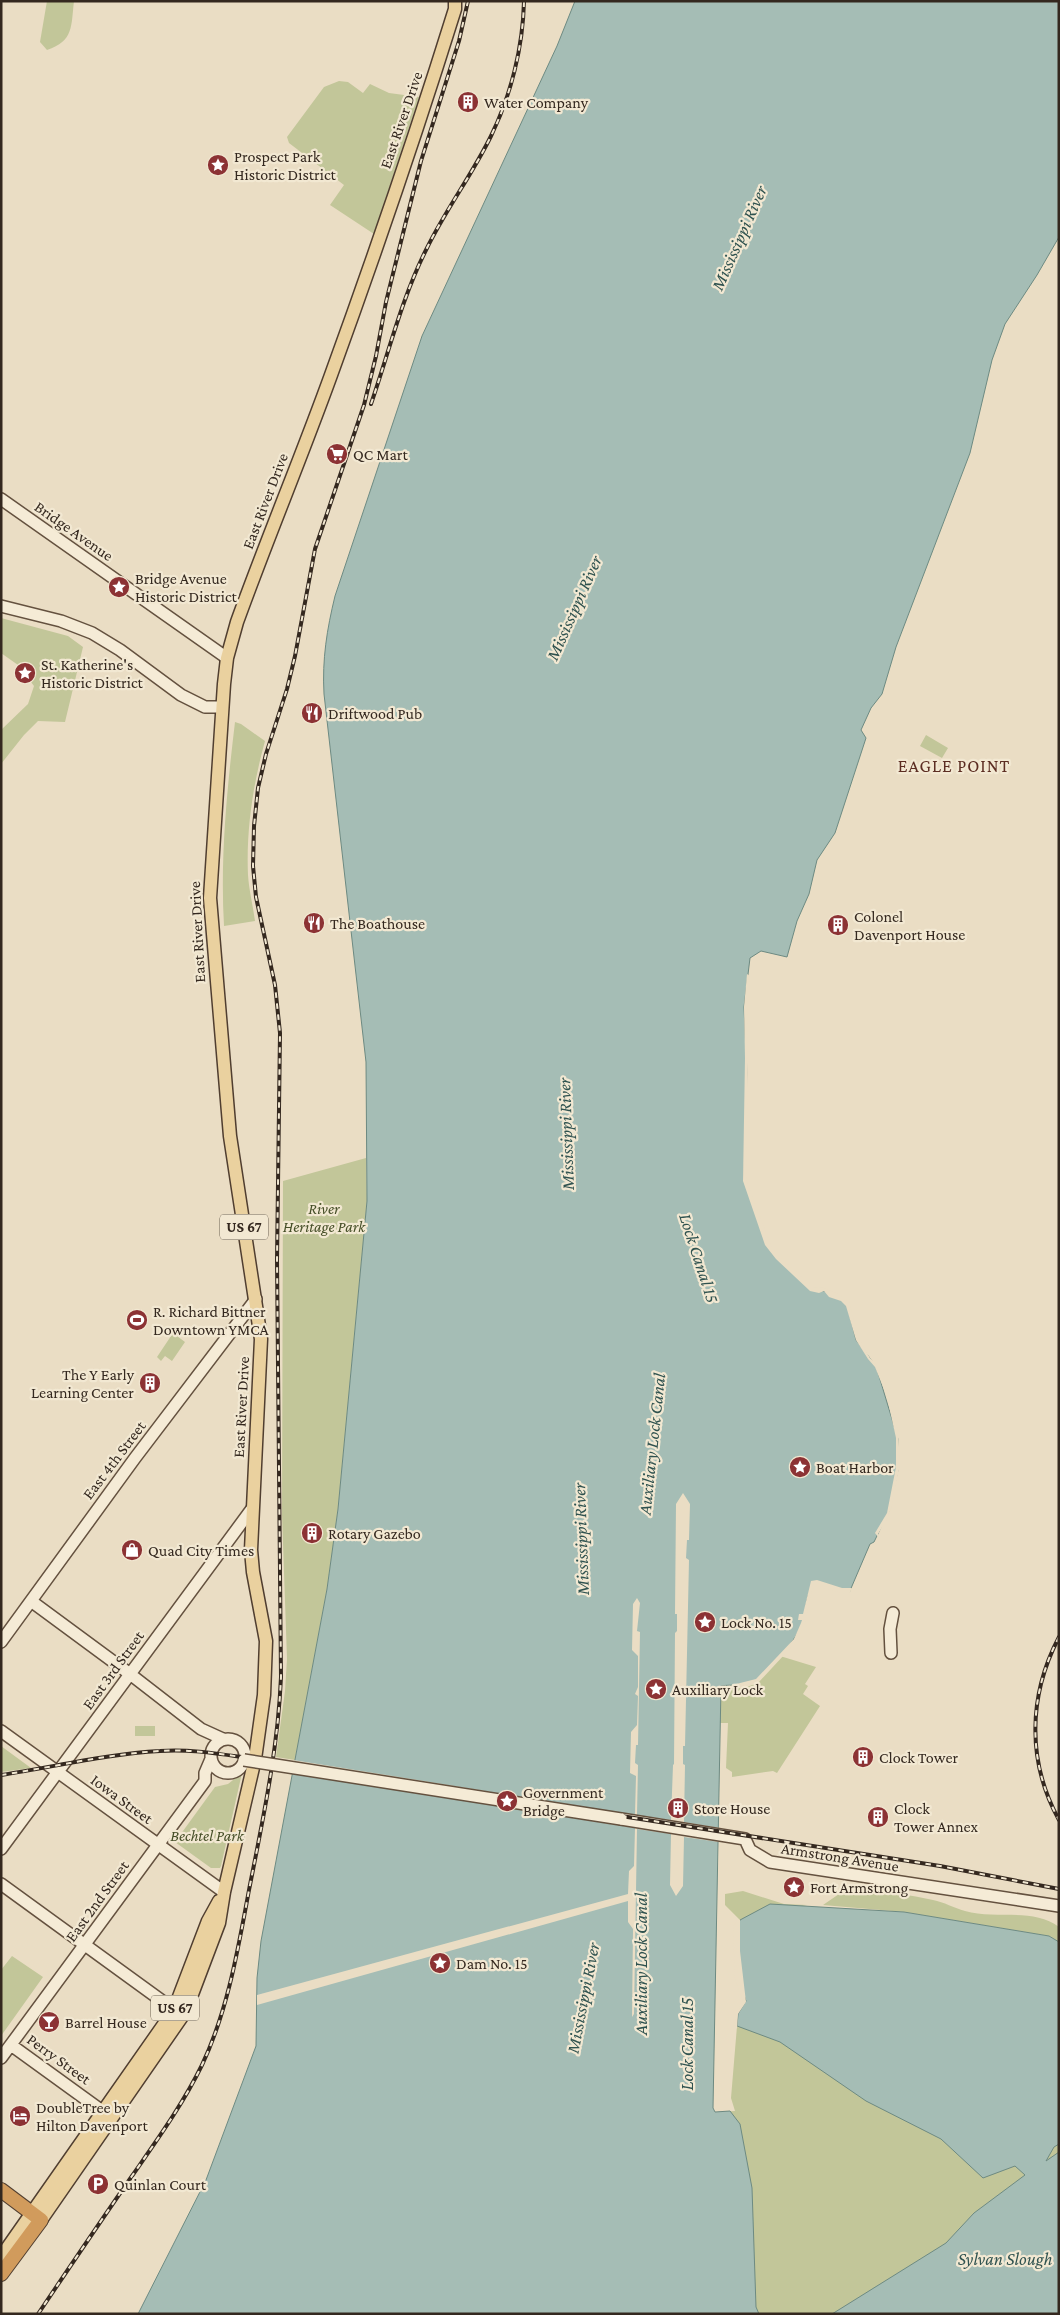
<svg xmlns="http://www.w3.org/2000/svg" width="1060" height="2315" font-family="'Crimson Pro',serif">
	<rect width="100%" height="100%" fill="#eaddc4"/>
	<path fill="#c2c699" d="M 47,1 L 74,1 C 71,26 74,41 47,50 L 40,42 Z
		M 339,81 L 348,82 L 363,93 L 370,84 L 389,93 L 419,97 L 374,234 L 330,205 L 344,185 L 289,143 L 287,137 L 324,87 Z
		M 1,618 L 68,636 L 83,647 L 65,722 L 38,721 L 24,735 L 1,764 L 1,730 L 28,704 L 34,686 L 18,665 L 1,653 Z
		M 235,722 L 241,724 L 265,741 C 253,784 246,831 248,875 C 249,890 253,906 255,921 L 224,926 C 220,858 227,789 235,722 Z
		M 926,735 L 948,748 L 942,758 L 920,746 Z
		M 366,1158 L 367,1201 L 338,1509 L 327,1589 L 295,1760 L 276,1757 L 285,1691 L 287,1659 L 282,1514 L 283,1181 Z
		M 173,1333 L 185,1342 L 172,1361 L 165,1356 L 161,1361 L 157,1357 Z
		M 780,1656 L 816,1667 L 805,1684 L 808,1686 L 803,1694 L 820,1706 L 777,1773 L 773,1771 L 732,1777 L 732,1772 L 726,1768 L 728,1723 L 720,1723 L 721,1696 L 729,1695 L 730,1685 L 744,1685 Z
		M 135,1726 L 155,1726 L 155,1736 L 135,1736 Z
		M 1,1746 L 31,1768 L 1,1772 Z
		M 242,1773 L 221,1866 L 220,1868 L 211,1868 L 175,1842 L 215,1787 L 228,1784 Z
		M 864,1888 C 887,1892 910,1895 933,1900 C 944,1902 954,1908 965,1911 C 995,1920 1033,1907 1059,1927 L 1059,1942 L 1049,1936 L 904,1912 L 823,1905 L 842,1892 L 859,1893 Z
		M 743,1891 L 784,1904 L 807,1905 L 740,1920 L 725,1905 L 725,1894 Z
		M 12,1956 L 43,1977 L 1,2036 L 1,1970 Z
		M 738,2014 L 1059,2089 L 1059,2158 L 1011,2201 L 858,2314 L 734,2314 L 717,2112 L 735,2111 L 731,2098 Z"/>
	<path fill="#a5bdb5" stroke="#6d8a82" d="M 575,1 L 1059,1 L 1059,237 L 1037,275 L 1005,324 L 992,360 L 970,453 L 896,647 L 882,694 L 871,708 L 861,730 L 866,738 L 835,833 L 817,860 L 809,894 L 797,921 L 787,957 L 761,951 L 750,958 L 744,1007 L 747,1074 L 744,1180 L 770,1250 L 812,1290 L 824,1291 L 840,1297 L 847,1304 L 856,1340 L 876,1366 L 898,1439 L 898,1470 L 889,1511 L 874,1542 L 870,1544 L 849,1593 L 816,1583 C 805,1593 807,1608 803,1622 C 799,1636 768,1675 755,1681 C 744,1687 733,1684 721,1686 L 713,2108 L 715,2112 L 730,2111 L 740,2124 L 752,2188 L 756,2307 L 759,2314 L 138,2314 L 206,2180 L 256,2046 L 257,1978 L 261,1941 L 327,1589 L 338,1509 L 367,1201 L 366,1062 L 324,694 C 322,659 327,629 335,596 L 422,336 L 557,46 Z
		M 770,1904 L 904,1912 L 1049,1936 L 1059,1942 L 1059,2144 L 1054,2147 L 1046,2161 L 1059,2152 L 1059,2314 L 832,2314 L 946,2243 L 974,2213 L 1025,2175 L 1015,2166 L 983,2178 L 941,2139 L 866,2101 L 780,2042 L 737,2026 L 738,2014 L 746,2001 L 738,1978 L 735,1928 L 740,1920 Z"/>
	<path fill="#eaddc4" d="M 747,974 L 750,976 L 747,1007 L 748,1089 L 746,1180 L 772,1248 L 784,1261 L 813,1287 L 824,1288 L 839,1294 L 849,1302 L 859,1339 L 870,1358 L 878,1365 L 898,1430 L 900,1464 L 892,1506 L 886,1521 L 878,1534 L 879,1538 L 875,1533 L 887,1513 L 896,1467 L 896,1438 L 887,1397 L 875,1367 L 868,1359 L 856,1340 L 846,1306 L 841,1301 L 829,1297 L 824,1291 L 819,1293 L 810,1291 L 776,1259 L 765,1245 L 743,1181 L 745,1058 L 744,1007 Z
		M 683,1493 L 690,1504 L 689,1540 L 687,1540 L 686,1558 L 689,1560 L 685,1746 L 683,1746 L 683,1764 L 685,1765 L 684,1822 L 720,1828 L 715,2106 L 719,1842 L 684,1837 L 683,1886 L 676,1896 L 670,1885 L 671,1834 L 637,1829 L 634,2014 L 632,2017 L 633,1929 L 628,1922 L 628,1901 L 257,2005 L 257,1995 L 628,1894 L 629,1871 L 634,1866 L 635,1828 L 290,1773 L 293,1760 L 635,1815 L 636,1776 L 630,1773 L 631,1732 L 637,1725 L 638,1696 L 635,1694 L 638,1687 L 638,1656 L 632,1650 L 633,1604 L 637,1598 L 640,1603 L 637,1631 L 640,1632 L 638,1745 L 636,1745 L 635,1763 L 638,1765 L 637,1815 L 671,1820 L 673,1765 L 674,1764 L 675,1633 L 677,1631 L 677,1614 L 675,1614 L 676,1504 Z
		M 817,1580 L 842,1588 L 852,1588 L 849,1595 L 815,1586 L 812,1590 L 805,1623 L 797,1641 L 758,1683 L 744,1688 L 731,1688 L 732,1685 L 756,1679 L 794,1639 L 801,1623 L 802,1620 L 798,1620 L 799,1614 L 803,1614 L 811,1581 Z
		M 737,1920 L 740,1920 L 740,1951 L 746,2002 L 738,2014 L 737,2029 L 734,2026 L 736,2014 L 743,2001 L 735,1979 L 733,1927 Z"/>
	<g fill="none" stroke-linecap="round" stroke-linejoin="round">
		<g stroke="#64513f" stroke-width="14">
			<path id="secondary" d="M 1,499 L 227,658
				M 1,606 L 61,621 L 92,633 L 120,650 L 181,695 L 205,707 L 222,707
				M 31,1601 L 130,1674 L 201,1729 L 223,1739
				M 1,1642 L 135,1458 L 256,1299
				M 891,1653 L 890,1629 L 893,1613
				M 1,1731 L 224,1892
				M211 1756a17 17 0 1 1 34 0a17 17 0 1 1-34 0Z
				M 621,1819 L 745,1839 L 750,1850 L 770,1862 L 1059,1906
				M 1,1849 L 251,1510
				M 1,1884 L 180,2014
				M 11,2045 L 109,2116
				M 1,2058 L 205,1781 L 205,1773 L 211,1759"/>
		</g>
		<g stroke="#503e30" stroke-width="15">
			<path id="primary" d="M 41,2220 L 183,2015 L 191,1997 L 219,1923 L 224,1892 L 255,1759 L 264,1695 L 266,1641 L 253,1572 L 251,1550 L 261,1339 L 230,1136 L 210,898 L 224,684 L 227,658 L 237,622 C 267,539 301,458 331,375 C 375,254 417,131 455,9 L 455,1
				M 1,2257 L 174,2010 L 208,1921 L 219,1901"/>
		</g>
		<g stroke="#503e30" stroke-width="16">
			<path id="highway" d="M 1,2190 L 41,2220 L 1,2274"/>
		</g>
		<use href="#secondary" stroke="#f5ebd6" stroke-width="11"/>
		<use href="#primary" stroke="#ead19f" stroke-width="12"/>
		<use href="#highway" stroke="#d19b5c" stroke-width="14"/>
		<g stroke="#34281f" stroke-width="4">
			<path id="rail" d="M 371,404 C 389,352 402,297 427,248 C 446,209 472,175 491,136 C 511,95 523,47 524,1
				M 1059,1637 C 1028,1696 1027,1762 1059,1820
				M 1,1775 C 54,1767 107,1754 160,1751 C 196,1748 235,1757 271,1761 L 940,1866 L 1059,1889
				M 38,2314 C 69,2268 100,2222 132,2176 C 157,2140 183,2104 202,2065 C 228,2010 238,1949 249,1890 C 263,1819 278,1749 281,1677 L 277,1260 L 280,1033 L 275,985 L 256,897 L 253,866 L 254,826 L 258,788 L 266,754 L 287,689 L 295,656 L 315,549 L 364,405 L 376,356 L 386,302 L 421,161 L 459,41 L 468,1"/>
		</g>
		<use href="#rail" stroke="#f2e8d2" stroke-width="2" stroke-dasharray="5.5" stroke-linecap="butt"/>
		<g stroke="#64513f" stroke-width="14" stroke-linecap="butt">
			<path id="secondary-bridge" d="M 244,1760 L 621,1819"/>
		</g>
		<use href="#secondary-bridge" stroke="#f5ebd6" stroke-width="11"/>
	</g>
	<defs>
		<g id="building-disc" transform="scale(1.125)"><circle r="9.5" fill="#8c3234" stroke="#f2e8d2"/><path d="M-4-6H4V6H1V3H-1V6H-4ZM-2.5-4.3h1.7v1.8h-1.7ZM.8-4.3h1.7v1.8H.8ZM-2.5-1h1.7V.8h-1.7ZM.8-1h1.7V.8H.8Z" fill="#fff"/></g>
		<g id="sight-disc" transform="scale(1.125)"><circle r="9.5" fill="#8c3234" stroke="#f2e8d2"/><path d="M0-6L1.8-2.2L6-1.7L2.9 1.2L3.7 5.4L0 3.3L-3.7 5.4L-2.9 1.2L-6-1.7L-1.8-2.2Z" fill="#fff"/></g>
		<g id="supermarket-disc" transform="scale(1.125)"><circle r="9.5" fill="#8c3234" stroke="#f2e8d2"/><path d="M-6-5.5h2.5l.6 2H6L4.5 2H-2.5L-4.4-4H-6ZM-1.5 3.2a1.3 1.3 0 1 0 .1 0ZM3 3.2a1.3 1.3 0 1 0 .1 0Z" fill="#fff"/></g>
		<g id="restaurant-disc" transform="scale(1.125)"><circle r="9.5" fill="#8c3234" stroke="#f2e8d2"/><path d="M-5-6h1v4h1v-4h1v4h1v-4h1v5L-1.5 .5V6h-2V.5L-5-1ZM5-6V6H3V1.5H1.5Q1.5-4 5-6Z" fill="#fff"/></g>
		<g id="stadium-disc" transform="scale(1.125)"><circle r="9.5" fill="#8c3234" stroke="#f2e8d2"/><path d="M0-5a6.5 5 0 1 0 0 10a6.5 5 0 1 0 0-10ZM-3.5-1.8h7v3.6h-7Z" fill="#fff"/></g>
		<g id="shop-disc" transform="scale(1.125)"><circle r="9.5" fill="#8c3234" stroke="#f2e8d2"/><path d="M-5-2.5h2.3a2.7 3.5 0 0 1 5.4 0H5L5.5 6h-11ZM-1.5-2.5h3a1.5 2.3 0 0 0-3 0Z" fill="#fff"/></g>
		<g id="bar-disc" transform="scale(1.125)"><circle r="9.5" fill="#8c3234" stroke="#f2e8d2"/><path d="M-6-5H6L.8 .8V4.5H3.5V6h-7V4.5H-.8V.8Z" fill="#fff"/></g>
		<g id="hotel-disc" transform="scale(1.125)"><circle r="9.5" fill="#8c3234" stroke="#f2e8d2"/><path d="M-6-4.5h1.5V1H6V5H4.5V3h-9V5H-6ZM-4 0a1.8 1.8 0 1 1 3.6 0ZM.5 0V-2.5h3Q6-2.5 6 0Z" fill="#fff"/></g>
		<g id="parking-disc" transform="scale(1.125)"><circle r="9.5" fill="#8c3234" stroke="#f2e8d2"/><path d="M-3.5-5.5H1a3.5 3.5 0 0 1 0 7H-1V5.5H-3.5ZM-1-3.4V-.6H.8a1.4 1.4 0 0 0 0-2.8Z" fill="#fff"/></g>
	</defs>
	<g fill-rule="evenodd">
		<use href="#building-disc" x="468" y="102"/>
		<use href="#sight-disc" x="218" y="165"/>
		<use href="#supermarket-disc" x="337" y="454"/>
		<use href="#sight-disc" x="119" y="587"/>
		<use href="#sight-disc" x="25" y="673"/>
		<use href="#restaurant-disc" x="312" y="713"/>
		<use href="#restaurant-disc" x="314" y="923"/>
		<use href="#building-disc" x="838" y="925"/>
		<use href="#stadium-disc" x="137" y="1320"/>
		<use href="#building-disc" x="150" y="1383"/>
		<use href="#sight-disc" x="800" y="1467"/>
		<use href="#building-disc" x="312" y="1533"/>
		<use href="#shop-disc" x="132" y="1550"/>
		<use href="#sight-disc" x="705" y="1622"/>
		<use href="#sight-disc" x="656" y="1689"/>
		<use href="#building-disc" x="863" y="1757"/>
		<use href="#sight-disc" x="507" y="1801"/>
		<use href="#building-disc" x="678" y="1808"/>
		<use href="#building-disc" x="878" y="1817"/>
		<use href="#sight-disc" x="794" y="1887"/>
		<use href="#sight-disc" x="440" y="1963"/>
		<use href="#bar-disc" x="49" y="2022"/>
		<use href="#hotel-disc" x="20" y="2116"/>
		<use href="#parking-disc" x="98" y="2184"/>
	</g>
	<g text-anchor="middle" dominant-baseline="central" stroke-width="4.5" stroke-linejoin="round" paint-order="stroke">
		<g fill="#f2e8d2" stroke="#6d6255" stroke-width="1">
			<rect x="220" y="1214.5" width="48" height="25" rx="4"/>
			<rect x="151" y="1995.5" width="48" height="25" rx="4"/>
		</g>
		<g font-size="15" font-weight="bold" fill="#34281f">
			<text x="244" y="1227">US 67</text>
			<text x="175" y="2008">US 67</text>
		</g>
		<g font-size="16" fill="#34281f" stroke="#f2e8d2" text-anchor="start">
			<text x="484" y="102">Water Company</text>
			<text x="234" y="156">Prospect Park<tspan x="234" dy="18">Historic District</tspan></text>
			<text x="353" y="454">QC Mart</text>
			<text x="135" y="578">Bridge Avenue<tspan x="135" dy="18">Historic District</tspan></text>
			<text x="41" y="664">St. Katherine's<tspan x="41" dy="18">Historic District</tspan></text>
			<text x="328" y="713">Driftwood Pub</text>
			<text x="854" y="916">Colonel<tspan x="854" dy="18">Davenport House</tspan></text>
			<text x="330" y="923">The Boathouse</text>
			<text x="153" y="1311">R. Richard Bittner<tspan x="153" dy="18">Downtown YMCA</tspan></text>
			<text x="134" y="1374" text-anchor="end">The Y Early<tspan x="134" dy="18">Learning Center</tspan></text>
			<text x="816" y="1467">Boat Harbor</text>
			<text x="328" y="1533">Rotary Gazebo</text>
			<text x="148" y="1550">Quad City Times</text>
			<text x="721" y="1622">Lock No. 15</text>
			<text x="672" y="1689">Auxiliary Lock</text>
			<text x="879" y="1757">Clock Tower</text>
			<text x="523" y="1792">Government<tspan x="523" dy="18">Bridge</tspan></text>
			<text x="694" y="1808">Store House</text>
			<text x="894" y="1808">Clock<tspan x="894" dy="18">Tower Annex</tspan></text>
			<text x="810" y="1887">Fort Armstrong</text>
			<text x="456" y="1963">Dam No. 15</text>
			<text x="65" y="2022">Barrel House</text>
			<text x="36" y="2107">DoubleTree by<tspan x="36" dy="18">Hilton Davenport</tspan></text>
			<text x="114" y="2184">Quinlan Court</text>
		</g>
		<g font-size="16" fill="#34281f" stroke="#f2e8d2">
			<text transform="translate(401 120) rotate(-71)">East River Drive</text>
			<text transform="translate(265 501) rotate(-69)">East River Drive</text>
			<text transform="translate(74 531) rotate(35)">Bridge Avenue</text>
			<text transform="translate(197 932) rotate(-93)">East River Drive</text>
			<text transform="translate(241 1407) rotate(-87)">East River Drive</text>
			<text transform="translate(114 1460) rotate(-53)">East 4th Street</text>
			<text transform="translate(113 1670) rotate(-54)">East 3rd Street</text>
			<text transform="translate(122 1799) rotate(36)">Iowa Street</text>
			<text transform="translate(840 1857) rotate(9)">Armstrong Avenue</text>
			<text transform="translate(97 1901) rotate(-54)">East 2nd Street</text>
			<text transform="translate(59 2059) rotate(36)">Perry Street</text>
		</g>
		<g font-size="16" font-style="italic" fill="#454e27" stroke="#f2e8d2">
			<text x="324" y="1208">River<tspan x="324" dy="18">Heritage Park</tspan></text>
			<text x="207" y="1835">Bechtel Park</text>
		</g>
		<g font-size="18" font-style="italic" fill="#2f524f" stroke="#f2e8d2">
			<text transform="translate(739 238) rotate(-66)">Mississippi River</text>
			<text transform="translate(574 608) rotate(-66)">Mississippi River</text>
			<text transform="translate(566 1134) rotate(-92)">Mississippi River</text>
			<text transform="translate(699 1258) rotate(72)">Lock Canal 15</text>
			<text transform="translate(652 1444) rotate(-84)">Auxiliary Lock Canal</text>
			<text transform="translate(581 1539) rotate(-92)">Mississippi River</text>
			<text transform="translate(641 1964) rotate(-90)">Auxiliary Lock Canal</text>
			<text transform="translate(583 1998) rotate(-79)">Mississippi River</text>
			<text transform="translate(687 2044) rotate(-90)">Lock Canal 15</text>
			<text x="1005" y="2259">Sylvan Slough</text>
		</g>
		<g font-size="18" letter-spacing="1" fill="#5c2d22" stroke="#f2e8d2">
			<text x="954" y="766">EAGLE POINT</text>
		</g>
	</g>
	<rect width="1060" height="2315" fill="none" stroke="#34281f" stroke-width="5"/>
</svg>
